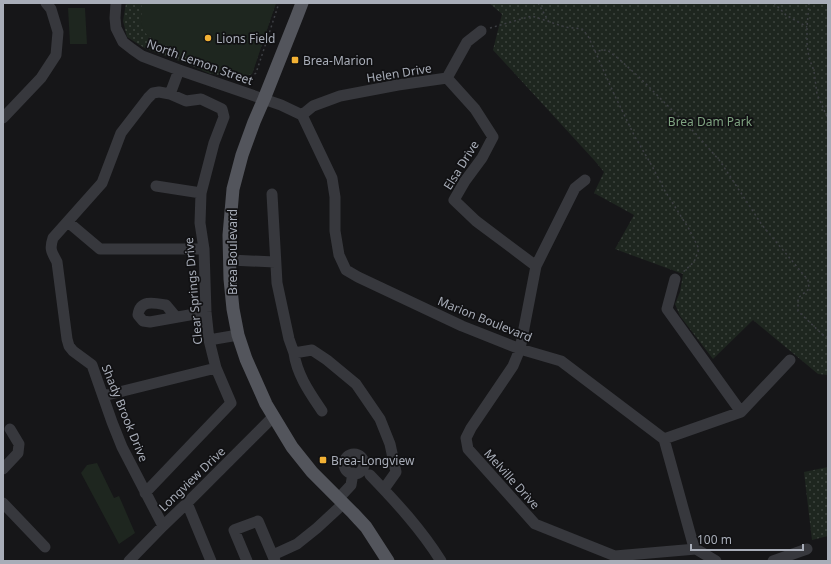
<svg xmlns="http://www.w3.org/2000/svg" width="831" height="564" font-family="'Noto Sans',sans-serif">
	<defs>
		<pattern id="park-dots" width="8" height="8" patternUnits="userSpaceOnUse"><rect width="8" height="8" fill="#1e261f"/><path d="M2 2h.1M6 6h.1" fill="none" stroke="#3c433d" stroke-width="1.8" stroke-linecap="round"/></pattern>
	</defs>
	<rect width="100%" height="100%" fill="#161618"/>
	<path fill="url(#park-dots)" d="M 126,3 L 276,3 L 252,74 L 240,79 L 208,73 L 190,65 L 146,49 L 127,37 L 123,21 Z
		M 489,3 L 828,3 L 828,375 L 818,374 L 753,320 L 713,359 L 680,316 L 675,304 L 680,292 L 683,274 L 615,249 L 634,215 L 594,193 L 604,172 L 594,160 L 493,50 L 502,14 Z
		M 828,467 L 828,536 L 812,540 L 804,472 Z"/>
	<path fill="#1e261f" d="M 141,3 L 276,3 L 252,74 L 238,76 L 193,61 L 146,34 L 141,23 L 142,8 Z
		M 68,8 L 85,8 L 87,44 L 70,44 Z
		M 97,463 L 114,498 L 119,496 L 135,533 L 119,544 L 81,473 L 87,465 Z"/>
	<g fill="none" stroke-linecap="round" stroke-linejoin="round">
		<path stroke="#3d3f44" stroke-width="1.5" stroke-dasharray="2 3" stroke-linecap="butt" d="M 538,3 L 549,22
			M 774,3 L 786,15 L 807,27
			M 809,3 L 807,27 L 807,43 L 809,58 L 814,71 L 817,94 L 828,119
			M 490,28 L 532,16 L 565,27 L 582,29 L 588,36 L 595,51 L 607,50 L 619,59 L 639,77 L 695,133 L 720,161 L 762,225 L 808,280 L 809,289 L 798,298 L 798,311 L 823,335 L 828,337
			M 595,51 L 614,94 L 634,135 L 652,166 L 665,191 L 689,229 L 699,249 L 694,262 L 682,273
			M 233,71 L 231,75 L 248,79 L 256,73 L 265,46 L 279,3"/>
		<path stroke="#37383d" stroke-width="11" d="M 116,3 L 115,18 L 116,28 L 123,42 L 132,49 L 142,56 L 179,70 L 281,105 L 302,115 L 332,178 L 335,197 L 335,231 L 339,255 L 346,270 L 358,277 L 462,326 L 520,349 L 561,361 L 664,439 L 693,544 L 696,549 L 716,561
			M 447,78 L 475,109 L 493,137 L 482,158 L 465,181 L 454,200 L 476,221 L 536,266
			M 170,94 L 179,70
			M 302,115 L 313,106 L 340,96 L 398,85 L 447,78 L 467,42 L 481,31
			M 3,118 L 41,78 L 56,55 L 58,32 L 51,9 L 46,3
			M 585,180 L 575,188 L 536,266 L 520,349 L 513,366 L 471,428 L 466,438 L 468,449 L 535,524 L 615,556 L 696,549
			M 156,186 L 201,193
			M 272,194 L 277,283 L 289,339 L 294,353 L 312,350 L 327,360 L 356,384 L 380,419 L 390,444 L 396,472 L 384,489
			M 68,222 L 100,249 L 204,249
			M 230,260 L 275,262
			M 675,279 L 667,309 L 741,412
			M 176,317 L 166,305 C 155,303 140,299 138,315 L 143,321 L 150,322 L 206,312
			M 209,340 L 238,335
			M 294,353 C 297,375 310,393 322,411
			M 103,396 L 216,368
			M 664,439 L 741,412 L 790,360
			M344 464a10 10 0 1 1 20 0a10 10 0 1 1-20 0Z
			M 3,469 L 18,453 L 19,444 L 10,429
			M 370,475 C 396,502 421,529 441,561
			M 145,493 L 231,403 L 216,368 L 209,340 L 206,312 L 204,249 L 200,223 L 201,193 L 214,143 L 224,117 L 222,109 L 201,99 L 186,101 L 170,94 L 159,92 L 153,93 L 148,98 L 121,133 L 102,183 L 53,238 C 49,250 52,252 57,262 L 67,339 L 69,346 L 73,351 L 92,365 L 112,422 L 122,447 L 163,526
			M 339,498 L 351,485 L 353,473
			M 3,503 L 45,547
			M 187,503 L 211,561
			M 273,555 L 297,544 L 317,528 L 344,503
			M 129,561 L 163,526 L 187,503 L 273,417
			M 247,561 L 234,530 L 258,521 L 275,561
			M 773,561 L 807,549"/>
		<path stroke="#53555c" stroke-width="13" d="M 302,3 L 297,16 L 264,99 L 254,122 L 242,155 L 233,189 L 229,235 L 230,279 L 233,309 L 238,335 L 246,359 L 266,404 L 292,447 L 312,472 L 353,513 L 366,527 L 388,561"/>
	</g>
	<g fill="#f2b134" stroke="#111113" stroke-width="1.5">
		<circle cx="208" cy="38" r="4"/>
		<rect x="291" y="56" width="8" height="8" rx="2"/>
		<rect x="319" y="456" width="8" height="8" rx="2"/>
	</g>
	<g text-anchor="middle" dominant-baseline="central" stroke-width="3.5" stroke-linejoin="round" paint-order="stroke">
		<g font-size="12" fill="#a8adb8" stroke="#111113" text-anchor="start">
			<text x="216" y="38">Lions Field</text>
			<text x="303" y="60">Brea-Marion</text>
			<text x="331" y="460">Brea-Longview</text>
		</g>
		<g font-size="12" fill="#a8adb8" stroke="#111113">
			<text transform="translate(200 62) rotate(20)">North Lemon Street</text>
			<text transform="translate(399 73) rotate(-9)">Helen Drive</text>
			<text transform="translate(461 165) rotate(-58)">Elsa Drive</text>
			<text transform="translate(232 252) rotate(-90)">Brea Boulevard</text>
			<text transform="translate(193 291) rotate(-95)">Clear Springs Drive</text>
			<text transform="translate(485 319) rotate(22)">Marion Boulevard</text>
			<text transform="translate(125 413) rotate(68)">Shady Brook Drive</text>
			<text transform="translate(192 479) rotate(-44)">Longview Drive</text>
			<text transform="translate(512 479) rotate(48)">Melville Drive</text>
		</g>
		<g font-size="12" fill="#7fa381" stroke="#111113">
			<text x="710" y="121">Brea Dam Park</text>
		</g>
	</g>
	<rect width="831" height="564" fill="none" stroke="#a8adb8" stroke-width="8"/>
	<path d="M691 544v6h112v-6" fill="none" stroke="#a8adb8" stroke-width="2"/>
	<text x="697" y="544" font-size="12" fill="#a8adb8" stroke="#111113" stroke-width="3" paint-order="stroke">100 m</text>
</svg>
